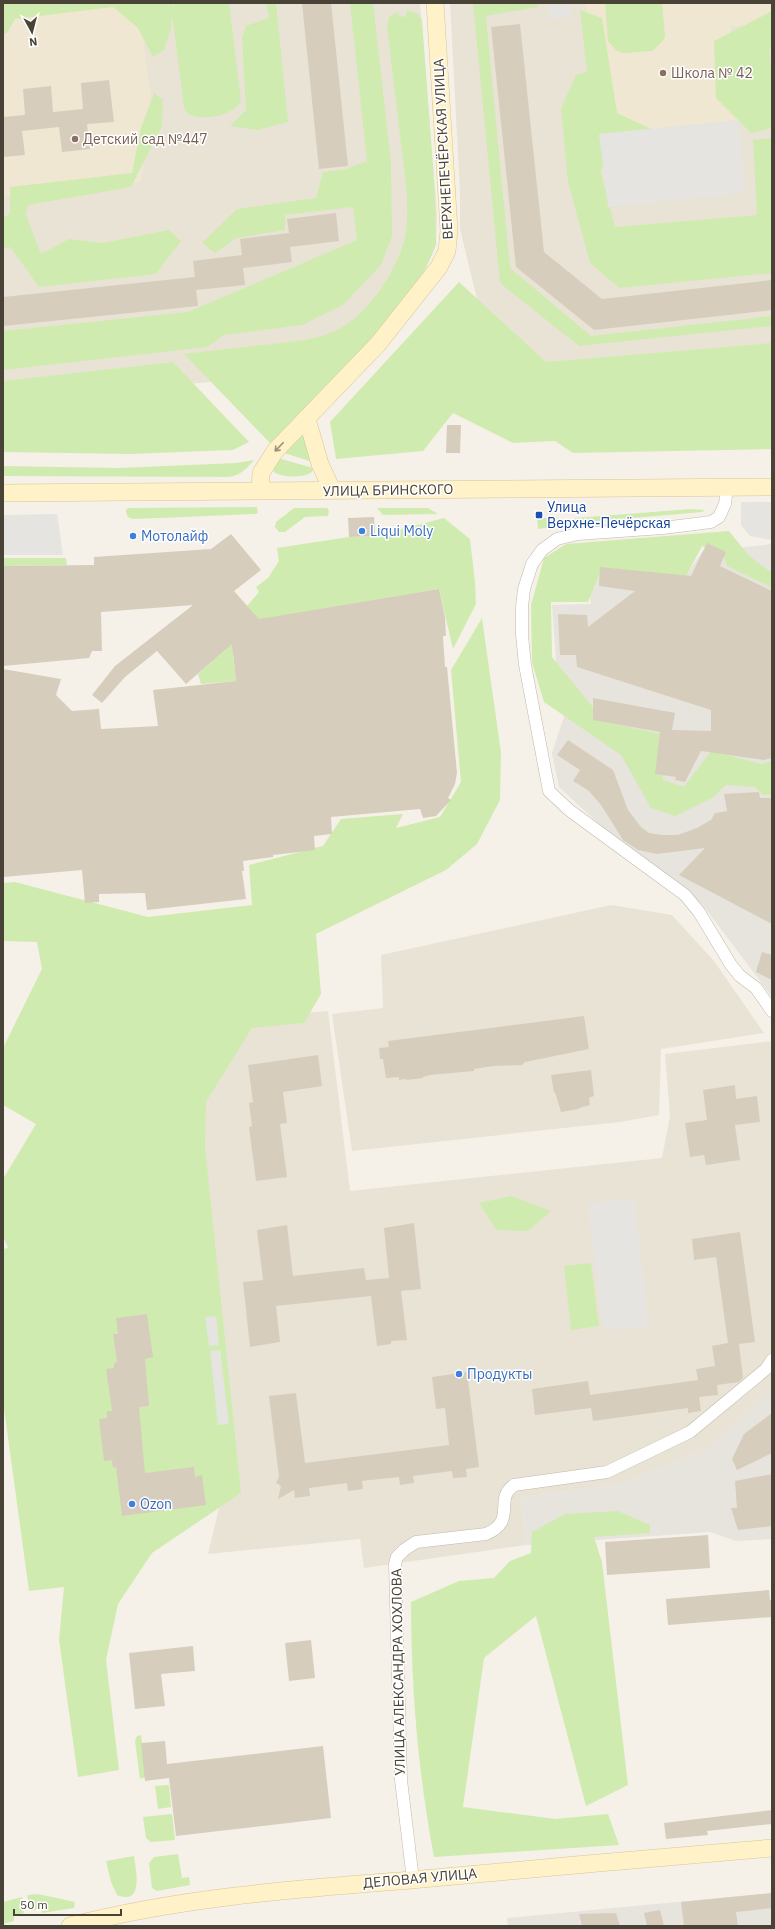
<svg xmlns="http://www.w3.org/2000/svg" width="775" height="1929" font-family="'IBM Plex Sans',sans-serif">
	<rect width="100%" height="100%" fill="#f5f1e8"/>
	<path fill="#e9e3d6" d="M 3,3 L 420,3 L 437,214 L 436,245 L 425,270 L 343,369 L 3,402 Z
		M 450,3 L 772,3 L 772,372 L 567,392 L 484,328 L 460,229 L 460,193 Z
		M 611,905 L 672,915 L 714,961 L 764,1033 L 661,1049 L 659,1115 L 620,1122 L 352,1151 L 332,1014 L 383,1008 L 381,955 Z
		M 328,1011 L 350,1191 L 662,1158 L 670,1116 L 665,1054 L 772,1041 L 772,1393 L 706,1449 L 619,1485 L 521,1497 L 526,1545 L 364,1568 L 360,1539 L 208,1554 L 219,1508 L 27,1536 L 3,1319 L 158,1184 L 209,1074 L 250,1017 Z"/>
	<path fill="#e7e3dd" d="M 772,544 L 772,997 L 702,904 L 672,879 L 615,839 L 559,787 L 552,753 L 570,699 L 558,688 L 552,605 L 591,604 L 586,570 L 688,572 L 702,552 Z
		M 772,1391 L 772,1539 L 736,1541 L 710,1532 L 526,1545 L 521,1497 L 619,1485 L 706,1449 Z
		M 772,1893 L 772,1926 L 508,1926 L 507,1918 Z"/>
	<path fill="#efe7d1" d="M 138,3 L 151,97 L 141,182 L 3,197 L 3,13 Z
		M 585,3 L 772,3 L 772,22 L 730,27 L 738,120 L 599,134 Z"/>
	<path fill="#d0ebaf" d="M 3,3 L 173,3 L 173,8 L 175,3 L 229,3 L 241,100 C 236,116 200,122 187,113 L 184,107 L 172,14 L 171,28 L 164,50 L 153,57 L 138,28 L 113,7 L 15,19 L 7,33 L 3,34 Z
		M 266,3 L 276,3 L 288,122 L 257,130 L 230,126 L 246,110 L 242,37 L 246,26 L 269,18 Z
		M 350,3 L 373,3 L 391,163 L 392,236 L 381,265 L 343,305 L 302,325 L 224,335 L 207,347 L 3,370 L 3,331 L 188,312 L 357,240 L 353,207 L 285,215 L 285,230 L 236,238 L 215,253 L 202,243 L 237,209 L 316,198 L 323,172 L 346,169 L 367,161 Z
		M 473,3 L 537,3 L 538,7 L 486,16 L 510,268 L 591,336 L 772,316 L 772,326 L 579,346 L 500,283 Z
		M 605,3 L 662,3 L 665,36 L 662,42 L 652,51 L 623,53 L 617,51 L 608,41 Z
		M 580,10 L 602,18 L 617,113 L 662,134 L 666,159 L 600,169 L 615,227 L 757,215 L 753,140 L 772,138 L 772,273 L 619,288 L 590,263 L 568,182 L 561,108 L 576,75 L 587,72 Z
		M 406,11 L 417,13 L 422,20 L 435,194 L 436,245 L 425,270 L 413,289 L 372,338 L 271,444 L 184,354 C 213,350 243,347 272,344 C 293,341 318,340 337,330 C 369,314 401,266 406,231 C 408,219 407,206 407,194 L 387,26 L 389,17 L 398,12 L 399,17 L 406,16 Z
		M 772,11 L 772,48 L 769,48 L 772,81 L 772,128 L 751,133 L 716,98 L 714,41 Z
		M 154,93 L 163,100 L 162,126 L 131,187 L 28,205 L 26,215 L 41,254 L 69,239 L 103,243 L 169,230 L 181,241 L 156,274 L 39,287 L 10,247 L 3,248 L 3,217 L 10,214 L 10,187 L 132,173 L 141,128 Z
		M 459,282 L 546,362 L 772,343 L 772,449 L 573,453 L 555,441 L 513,443 L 453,413 L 423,451 L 336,459 L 330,422 Z
		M 173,362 L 249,442 L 233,450 L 129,454 L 3,452 L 3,381 Z
		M 303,436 L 313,462 L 284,453 L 300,437 Z
		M 278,458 L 313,468 L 312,472 C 304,478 283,478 274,472 L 274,466 Z
		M 254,460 C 246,469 241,475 229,477 L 3,476 L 3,466 L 119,468 L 237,463 Z
		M 257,507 L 258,513 L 255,514 L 136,519 C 129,519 126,517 126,510 L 128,508 Z
		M 294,508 L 327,508 L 329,511 L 328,516 L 305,517 L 285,532 L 279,532 L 275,527 L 276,522 Z
		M 377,508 L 428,508 L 438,514 L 383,515 Z
		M 691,509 L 705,510 L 702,512 L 576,523 L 575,518 Z
		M 444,518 L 470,539 L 475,582 L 476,604 L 453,649 L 439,589 L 263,619 L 251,628 L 233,656 L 236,681 L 201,684 L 198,674 L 225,650 L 242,612 L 259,592 L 256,587 L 268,578 L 279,561 L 277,548 L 349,537 L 375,536 Z
		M 537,518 L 552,518 L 554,524 L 566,522 L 570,525 L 538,529 Z
		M 729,531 L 749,556 L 772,573 L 772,588 L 727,566 L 724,556 L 702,546 L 685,578 L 599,575 L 588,602 L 551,602 L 552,657 L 605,722 L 661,734 L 663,780 L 684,787 L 711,751 L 762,764 L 772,761 L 772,795 L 763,795 L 755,787 L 726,785 L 712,798 L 675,816 L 651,808 L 621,755 L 544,702 L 532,662 L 531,605 L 544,558 L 566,544 Z
		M 3,558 L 66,558 L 67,565 L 3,566 Z
		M 482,618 L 501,753 L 500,800 L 477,844 L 446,870 L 316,934 L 321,994 L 304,1023 L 252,1028 L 206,1102 L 205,1147 L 241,1493 L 152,1553 L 118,1604 L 106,1660 L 119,1770 L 78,1777 L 59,1640 L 64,1587 L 29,1591 L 3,1401 L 3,1249 L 8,1248 L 3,1236 L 3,1179 L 36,1124 L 3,1105 L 3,1048 L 42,969 L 37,942 L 3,941 L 3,883 L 15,882 L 148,917 L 252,905 L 249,865 L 323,846 L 341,819 L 403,814 L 396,828 L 440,817 L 461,782 L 451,670 Z
		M 511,1196 L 551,1211 L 528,1231 L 496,1230 L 479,1203 Z
		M 591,1263 L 599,1326 L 571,1330 L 564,1266 Z
		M 618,1511 L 650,1525 L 650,1533 L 594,1537 L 602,1562 L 628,1785 L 586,1806 L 536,1616 L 484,1658 L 463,1807 L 555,1819 L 608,1814 L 619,1845 L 434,1857 C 418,1773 411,1687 411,1602 L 459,1581 L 494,1578 L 510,1561 L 531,1553 L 532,1532 L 565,1514 Z
		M 141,1735 L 146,1777 L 140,1779 L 135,1741 L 137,1736 Z
		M 169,1785 L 171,1807 L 158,1809 L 155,1786 Z
		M 172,1814 L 175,1840 L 151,1842 L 146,1838 L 143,1817 Z
		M 178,1854 L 182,1878 L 189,1877 L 190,1885 L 157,1891 L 152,1888 L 149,1863 L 154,1857 Z
		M 134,1856 C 136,1870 144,1906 117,1895 L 111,1882 L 106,1861 Z
		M 38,1894 L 75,1902 L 74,1908 L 42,1913 L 41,1908 L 31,1911 L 27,1895 Z
		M 22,1897 L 24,1913 L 14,1916 L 14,1921 L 3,1924 L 3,1902 Z"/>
	<path fill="#e6e4e0" d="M 548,3 L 570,3 L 571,17 L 549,19 Z
		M 738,120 L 745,193 L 608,207 L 599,134 Z
		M 741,502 L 772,502 L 772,540 L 750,536 L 741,525 Z
		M 57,514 L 63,555 L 3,555 L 3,515 Z
		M 634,1199 L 649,1325 L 603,1331 L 588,1204 Z
		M 216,1316 L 219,1345 L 209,1346 L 205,1317 Z
		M 220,1350 L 229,1424 L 218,1425 L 210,1351 Z"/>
	<path fill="#d7cdbd" d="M 302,3 L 331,3 L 348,166 L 319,169 Z
		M 520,24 L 544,252 L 602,299 L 772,280 L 772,310 L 594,330 L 516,267 L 491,27 Z
		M 109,80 L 114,122 L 87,124 L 90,149 L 62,152 L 59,127 L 22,131 L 25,155 L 3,157 L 3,117 L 25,115 L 23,89 L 51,86 L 53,112 L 83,109 L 81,83 Z
		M 336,213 L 339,241 L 290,247 L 292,262 L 243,268 L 245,285 L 196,290 L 198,306 L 3,326 L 3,297 L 195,277 L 193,261 L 242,255 L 240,239 L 289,233 L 287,219 Z
		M 447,425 L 461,425 L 460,453 L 446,453 Z
		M 374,517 L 375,536 L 349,537 L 348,518 Z
		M 231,534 L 261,570 L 234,591 L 259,619 L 439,589 L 445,617 L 446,636 L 443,636 L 445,667 L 447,667 L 457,773 L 455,784 L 448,798 L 451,800 L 436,816 L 423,818 L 420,809 L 331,817 L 332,834 L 314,836 L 315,850 L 273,855 L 273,857 L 243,861 L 244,871 L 242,871 L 246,899 L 147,910 L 145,893 L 99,894 L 99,902 L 85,903 L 82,870 L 3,877 L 3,669 L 61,679 L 56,695 L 72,711 L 99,709 L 101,729 L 158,726 L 153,690 L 236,681 L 232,644 L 186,684 L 157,651 L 125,677 L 102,703 L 92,695 L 115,666 L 193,605 L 101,612 L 102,651 L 92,651 L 89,658 L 3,666 L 3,566 L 94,565 L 94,557 L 211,549 Z
		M 707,543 L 726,552 L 720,566 L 772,591 L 772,758 L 764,760 L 701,751 L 685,782 L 675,780 L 676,777 L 655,774 L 660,732 L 593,720 L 593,698 L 675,713 L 672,730 L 711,731 L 711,710 L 577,667 L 576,655 L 560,655 L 558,614 L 587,615 L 588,627 L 635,591 L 599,586 L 600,567 L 691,576 Z
		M 568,740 L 613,770 L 628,810 L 641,827 L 649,833 L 662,835 L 678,835 L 697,828 L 711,820 L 715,813 L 727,811 L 724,794 L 759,792 L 760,798 L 772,798 L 772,924 L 679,875 L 705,848 L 657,854 L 638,850 L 623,840 L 601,805 L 589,791 L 573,781 L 580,770 L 557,755 Z
		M 762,952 L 772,955 L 772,980 L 756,972 Z
		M 584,1016 L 589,1049 L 525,1062 L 522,1065 L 493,1066 L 474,1069 L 474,1071 L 430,1075 L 423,1077 L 423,1078 L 407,1080 L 406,1079 L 399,1080 L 399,1077 L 386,1078 L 383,1059 L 380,1059 L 379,1048 L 389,1047 L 388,1041 Z
		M 318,1055 L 322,1086 L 283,1092 L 287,1123 L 280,1124 L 287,1177 L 256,1181 L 249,1127 L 252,1126 L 249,1103 L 253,1102 L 248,1065 Z
		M 591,1070 L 594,1096 L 589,1098 L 590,1105 L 579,1108 L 579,1109 L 561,1112 L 555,1092 L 554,1093 L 551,1075 Z
		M 735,1085 L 736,1099 L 757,1096 L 760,1122 L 735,1125 L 740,1160 L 706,1165 L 704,1155 L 690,1157 L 685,1123 L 707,1120 L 703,1090 Z
		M 414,1223 L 421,1289 L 401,1291 L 407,1340 L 391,1341 L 391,1344 L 377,1346 L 371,1296 L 276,1306 L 280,1342 L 250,1347 L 243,1282 L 263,1280 L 257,1230 L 287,1225 L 293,1276 L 364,1268 L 366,1280 L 389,1278 L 384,1228 Z
		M 740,1232 L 755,1342 L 739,1344 L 743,1378 L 739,1382 L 717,1385 L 718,1395 L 699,1397 L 701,1411 L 688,1413 L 688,1408 L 593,1421 L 591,1408 L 535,1415 L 532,1389 L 588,1381 L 590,1395 L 698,1380 L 696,1369 L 715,1366 L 712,1346 L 728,1343 L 716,1257 L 694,1260 L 692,1239 Z
		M 147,1314 L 153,1357 L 145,1359 L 149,1406 L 139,1407 L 145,1473 L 194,1467 L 195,1477 L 202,1475 L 206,1505 L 122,1516 L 116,1467 L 113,1468 L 112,1460 L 104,1461 L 99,1419 L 107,1418 L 107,1411 L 112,1411 L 106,1369 L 114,1368 L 114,1363 L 117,1362 L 113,1334 L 118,1334 L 116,1318 Z
		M 467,1372 L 479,1467 L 466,1469 L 467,1477 L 453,1478 L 452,1471 L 413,1476 L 414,1483 L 400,1485 L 399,1477 L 362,1481 L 363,1489 L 348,1491 L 347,1483 L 309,1488 L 310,1496 L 295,1498 L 294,1490 L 278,1499 L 281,1486 L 276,1483 L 279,1477 L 269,1396 L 296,1393 L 305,1463 L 449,1445 L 445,1408 L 436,1409 L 432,1377 Z
		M 772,1413 L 772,1453 L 737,1470 L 732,1459 L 744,1434 Z
		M 772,1474 L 772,1526 L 738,1530 L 731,1508 L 737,1508 L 735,1481 Z
		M 708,1535 L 710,1568 L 607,1575 L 605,1542 Z
		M 769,1590 L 770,1600 L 772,1600 L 772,1617 L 668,1625 L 666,1599 Z
		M 311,1640 L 315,1678 L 289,1681 L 285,1643 Z
		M 193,1646 L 195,1671 L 161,1674 L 165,1706 L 135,1709 L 129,1653 Z
		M 165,1741 L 167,1764 L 323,1746 L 331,1818 L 176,1836 L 169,1778 L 145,1781 L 141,1743 Z
		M 772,1810 L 772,1824 L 707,1831 L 708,1835 L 666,1839 L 664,1823 Z
		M 772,1893 L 772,1908 L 736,1912 L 738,1926 L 684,1926 L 681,1902 Z
		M 660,1910 L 664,1926 L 647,1926 L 644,1913 Z
		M 616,1913 L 620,1926 L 582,1926 L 579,1914 Z"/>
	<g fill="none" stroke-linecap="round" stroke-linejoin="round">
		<g stroke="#c1b9aa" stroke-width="13">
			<path id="street" d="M 727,487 L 725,504 L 719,517 L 711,522 L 663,528 L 578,534 L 557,539 L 542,550 L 532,564 L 524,589 L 522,607 L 522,635 L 525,665 L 549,791 L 569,810 L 685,895 L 699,912 L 731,965 L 740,976 L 756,988 L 772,1011
				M 413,1880 L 401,1780 L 395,1564 L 397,1557 L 404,1550 L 416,1542 L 486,1534 C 518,1520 493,1500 514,1485 L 607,1472 L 690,1432 L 766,1369 L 772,1360"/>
		</g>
		<g stroke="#d8c696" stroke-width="18">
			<path id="secondary" d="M 307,419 L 320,464 L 332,490
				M 260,491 L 261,473 L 275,451 L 378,344 L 439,267 L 447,251 L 449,230 L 435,3
				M 3,493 L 772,487
				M 70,1926 C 182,1897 297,1889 411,1880 C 531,1869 652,1858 772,1848"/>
		</g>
		<use href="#street" stroke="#fff" stroke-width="12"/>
		<use href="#secondary" stroke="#fff2c8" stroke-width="17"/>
	</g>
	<defs><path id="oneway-shaft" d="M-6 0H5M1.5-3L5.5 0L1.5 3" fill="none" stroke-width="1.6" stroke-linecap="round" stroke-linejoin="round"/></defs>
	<use stroke="#9b9178" href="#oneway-shaft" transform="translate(279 447) rotate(134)"/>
	<g fill="#8d6e63" stroke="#fff" stroke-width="1.5">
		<circle cx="663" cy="73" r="4"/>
		<circle cx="75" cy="139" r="4"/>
	</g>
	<rect fill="#1a4fb4" stroke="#fff" stroke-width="1.5" x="535" y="511" width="8" height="8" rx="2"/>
	<g fill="#3f7fe0" stroke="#fff" stroke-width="1.5">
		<circle cx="362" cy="531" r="4"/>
		<circle cx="133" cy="536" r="4"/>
		<circle cx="459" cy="1374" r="4"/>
		<circle cx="132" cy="1504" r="4"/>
	</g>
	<g text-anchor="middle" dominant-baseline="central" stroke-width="3" stroke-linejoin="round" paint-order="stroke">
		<g font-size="14" fill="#785e54" stroke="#fff" text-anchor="start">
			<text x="671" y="73">Школа № 42</text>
			<text x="83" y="139">Детский сад №447</text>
		</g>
		<g font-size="14" fill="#494236" stroke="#fff">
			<text transform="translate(443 149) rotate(-93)">ВЕРХНЕПЕЧЁРСКАЯ УЛИЦА</text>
			<text transform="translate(388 490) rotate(-1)">УЛИЦА БРИНСКОГО</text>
			<text transform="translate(398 1672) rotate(-91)">УЛИЦА АЛЕКСАНДРА ХОХЛОВА</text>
			<text transform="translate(420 1878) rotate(-5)">ДЕЛОВАЯ УЛИЦА</text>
		</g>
		<g font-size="14" fill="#164399" stroke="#fff" text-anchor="start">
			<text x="547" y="507">Улица<tspan x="547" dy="16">Верхне-Печёрская</tspan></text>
		</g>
		<g font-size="14" fill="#366cbe" stroke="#fff" text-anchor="start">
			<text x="370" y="531">Liqui Moly</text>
			<text x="141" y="536">Мотолайф</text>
			<text x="467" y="1374">Продукты</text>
			<text x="140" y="1504">Ozon</text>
		</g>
	</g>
	<rect width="775" height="1929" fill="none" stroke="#494236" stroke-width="8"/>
	<g transform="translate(32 32) rotate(173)" stroke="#ffffff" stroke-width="3" paint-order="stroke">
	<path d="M0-3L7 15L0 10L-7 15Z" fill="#494236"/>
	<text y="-6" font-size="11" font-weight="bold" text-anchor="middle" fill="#494236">N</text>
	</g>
	<path d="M14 1909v6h107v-6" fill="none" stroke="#494236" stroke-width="2"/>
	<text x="20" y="1909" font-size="12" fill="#494236" stroke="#ffffff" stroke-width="3" paint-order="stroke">50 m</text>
</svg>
